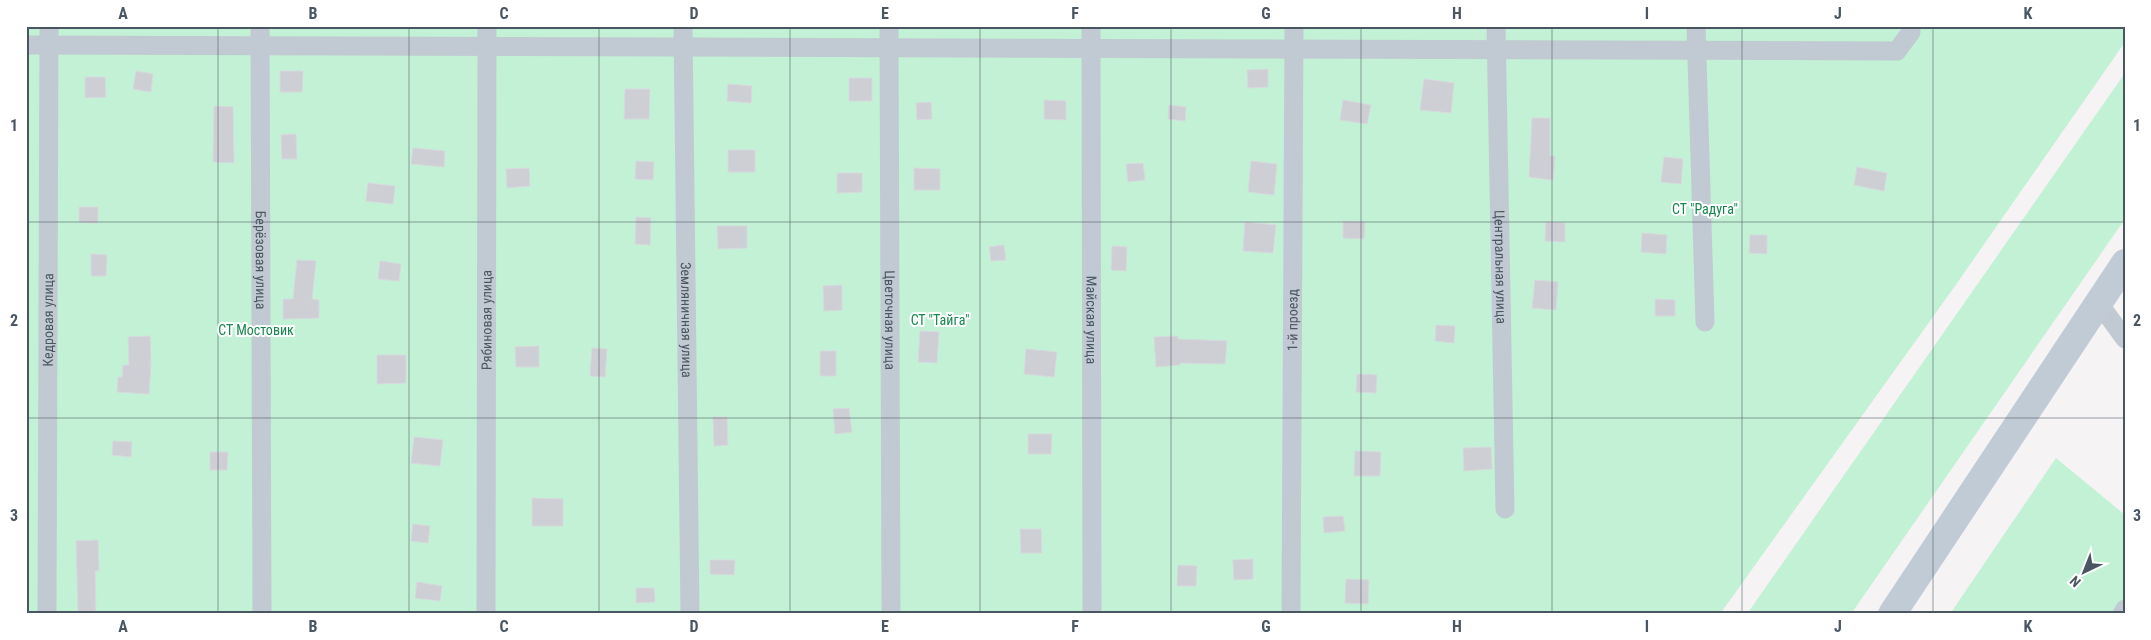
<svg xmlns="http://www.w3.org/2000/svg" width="2151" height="640" font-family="'Roboto Condensed',sans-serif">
	<rect width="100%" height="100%" fill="#f5f3f3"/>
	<path fill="#c3f1d5" d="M 26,26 L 2125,26 L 2125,42 L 1955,286 L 1720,614 L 26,614 Z
		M 2125,73 L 2125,219 L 1851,614 L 1747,614 Z
		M 2056,458 L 2125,515 L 2125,614 L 1950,614 Z"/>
	<path fill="#cdcfd5" stroke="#d7d9de" d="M 1268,69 L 1268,87 L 1248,88 L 1247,70 Z
		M 136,71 L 153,74 L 151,92 L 133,89 Z
		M 280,71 L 303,71 L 302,92 L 280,92 Z
		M 85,77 L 105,77 L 106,97 L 85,98 Z
		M 849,78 L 872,78 L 872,101 L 849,101 Z
		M 1424,79 L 1454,83 L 1451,113 L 1420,110 Z
		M 728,84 L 752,86 L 751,103 L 727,101 Z
		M 625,89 L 650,89 L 649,119 L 624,119 Z
		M 1044,100 L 1066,101 L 1066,120 L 1044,119 Z
		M 1343,100 L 1371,105 L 1367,124 L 1340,120 Z
		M 931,102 L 932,119 L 917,120 L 916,103 Z
		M 1169,105 L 1186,107 L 1185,121 L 1168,119 Z
		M 214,106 L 233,107 L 234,163 L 213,162 Z
		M 1532,118 L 1550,118 L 1550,156 L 1555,156 L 1553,180 L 1529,177 Z
		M 296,134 L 297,159 L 282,159 L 281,135 Z
		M 413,148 L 445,151 L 444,167 L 411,164 Z
		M 728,150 L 755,150 L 755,172 L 728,172 Z
		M 1664,157 L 1683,159 L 1681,184 L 1661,182 Z
		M 636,161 L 654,162 L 653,180 L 635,179 Z
		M 1251,161 L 1277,164 L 1274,195 L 1248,192 Z
		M 1143,163 L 1145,180 L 1128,182 L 1126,164 Z
		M 1857,167 L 1887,173 L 1884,191 L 1854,185 Z
		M 529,168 L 530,186 L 507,188 L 506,169 Z
		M 914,168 L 940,169 L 940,190 L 914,190 Z
		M 837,173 L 862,173 L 862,192 L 837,193 Z
		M 368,183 L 395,186 L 393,204 L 366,201 Z
		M 79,207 L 98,207 L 98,223 L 79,222 Z
		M 636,217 L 651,218 L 650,245 L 635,244 Z
		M 1343,221 L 1365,222 L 1364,239 L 1343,238 Z
		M 1245,222 L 1276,225 L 1273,253 L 1243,251 Z
		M 1546,222 L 1565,223 L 1565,242 L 1545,241 Z
		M 717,226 L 747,226 L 747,248 L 718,249 Z
		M 1642,233 L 1667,235 L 1666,254 L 1641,252 Z
		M 1750,235 L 1767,235 L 1767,254 L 1749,253 Z
		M 1004,245 L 1006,260 L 991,261 L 989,247 Z
		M 1112,246 L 1127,247 L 1126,271 L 1111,270 Z
		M 91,254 L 107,255 L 106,276 L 91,276 Z
		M 297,260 L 316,261 L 312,299 L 319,300 L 319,318 L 283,319 L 283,299 L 293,299 Z
		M 380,261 L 401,264 L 399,281 L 378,279 Z
		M 1535,280 L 1558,282 L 1556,310 L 1532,308 Z
		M 842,285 L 842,310 L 824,311 L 823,286 Z
		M 1655,299 L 1675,300 L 1675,316 L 1655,316 Z
		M 1436,325 L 1455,326 L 1454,343 L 1435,341 Z
		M 920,331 L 939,332 L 937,363 L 918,362 Z
		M 150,336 L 151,364 L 149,394 L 117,392 L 118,377 L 122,377 L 123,365 L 129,365 L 128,337 Z
		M 1178,336 L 1178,339 L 1227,341 L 1225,364 L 1180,363 L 1180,365 L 1156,367 L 1154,337 Z
		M 539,346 L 539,367 L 516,367 L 515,347 Z
		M 592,348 L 607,349 L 605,377 L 590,376 Z
		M 1026,349 L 1057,352 L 1054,377 L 1024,374 Z
		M 820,351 L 836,351 L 836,376 L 820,376 Z
		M 377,355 L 406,355 L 406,383 L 377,384 Z
		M 1357,374 L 1377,375 L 1376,393 L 1356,392 Z
		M 849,408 L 852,432 L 835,434 L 833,409 Z
		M 713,417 L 727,417 L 728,445 L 714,446 Z
		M 1028,434 L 1052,434 L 1051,454 L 1028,454 Z
		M 414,437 L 443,440 L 440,466 L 411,463 Z
		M 113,441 L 132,442 L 131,457 L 112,455 Z
		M 1491,447 L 1492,469 L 1464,471 L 1463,448 Z
		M 1355,451 L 1381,452 L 1380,476 L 1354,476 Z
		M 210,452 L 228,452 L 227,470 L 210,470 Z
		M 532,498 L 563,499 L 563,526 L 532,526 Z
		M 1343,516 L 1345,531 L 1324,533 L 1323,517 Z
		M 413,524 L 430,526 L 428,543 L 411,541 Z
		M 1020,529 L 1041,529 L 1042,553 L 1021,553 Z
		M 98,540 L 99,571 L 95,571 L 96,612 L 78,613 L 76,541 Z
		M 1253,559 L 1253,579 L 1234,580 L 1233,560 Z
		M 710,560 L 735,560 L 734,575 L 710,574 Z
		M 1178,565 L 1197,566 L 1196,586 L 1177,586 Z
		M 1346,579 L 1369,580 L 1368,604 L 1345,603 Z
		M 417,582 L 442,586 L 440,601 L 415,598 Z
		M 636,588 L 654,588 L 655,602 L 636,603 Z"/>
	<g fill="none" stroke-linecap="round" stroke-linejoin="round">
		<g stroke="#c1cad2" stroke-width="19">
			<path id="s1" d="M 260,26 L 262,614"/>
			<path id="s2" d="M 683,26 L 690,614"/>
			<path id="s3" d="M 889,26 L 891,614"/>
			<path id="s4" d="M 1091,26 L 1092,614"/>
			<path id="s5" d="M 1496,26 L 1505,509"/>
			<path d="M 1696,26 L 1705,322"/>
			<path d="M 26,45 L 1897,51 L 1911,32 L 1911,26"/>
			<path d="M 2098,302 L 2125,339"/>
			<path id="s6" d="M 47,614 L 49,26"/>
			<path id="s7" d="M 486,614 L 487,26"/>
			<path id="s8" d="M 1291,614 L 1294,26"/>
			<path d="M 2122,614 L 2125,609"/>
		</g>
		<path stroke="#c1cbd6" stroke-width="28" d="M 1892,614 L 2125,263"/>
	</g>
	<path fill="none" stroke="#4a5661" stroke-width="1" stroke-opacity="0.55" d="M 218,26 L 218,614M 409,26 L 409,614M 599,26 L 599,614M 790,26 L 790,614M 980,26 L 980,614M 1171,26 L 1171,614M 1361,26 L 1361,614M 1552,26 L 1552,614M 1742,26 L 1742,614M 1933,26 L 1933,614M 26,222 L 2125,222M 26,418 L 2125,418"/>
	<g text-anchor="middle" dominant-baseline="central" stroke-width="4" stroke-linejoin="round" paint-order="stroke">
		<g font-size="14" fill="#17864f" stroke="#fff">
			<text x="1705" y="209">СТ "Радуга"</text>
			<text x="940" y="320">СТ "Тайга"</text>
			<text x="256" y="330">СТ Мостовик</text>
		</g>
		<g font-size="14" fill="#4a5661" stroke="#fff">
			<text stroke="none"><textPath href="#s1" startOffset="234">Берёзовая улица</textPath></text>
			<text stroke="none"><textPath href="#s5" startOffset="241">Центральная улица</textPath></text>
			<text stroke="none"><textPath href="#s6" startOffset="294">Кедровая улица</textPath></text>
			<text stroke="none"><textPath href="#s7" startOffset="294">Рябиновая улица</textPath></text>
			<text stroke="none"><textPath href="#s2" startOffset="294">Земляничная улица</textPath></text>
			<text stroke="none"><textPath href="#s3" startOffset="294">Цветочная улица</textPath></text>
			<text stroke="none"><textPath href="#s4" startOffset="294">Майская улица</textPath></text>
			<text stroke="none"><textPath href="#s8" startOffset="294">1-й проезд</textPath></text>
		</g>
	</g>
	<rect width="2151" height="640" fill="none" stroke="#ffffff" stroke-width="55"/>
	<g transform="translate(2084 572) rotate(223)" stroke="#ffffff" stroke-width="4" paint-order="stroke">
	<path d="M0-4L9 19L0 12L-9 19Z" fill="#4a5661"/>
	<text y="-8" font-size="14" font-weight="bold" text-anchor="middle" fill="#4a5661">N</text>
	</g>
	<rect x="28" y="28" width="2096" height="584" fill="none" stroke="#4a5661" stroke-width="2"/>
	<g font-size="16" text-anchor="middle" font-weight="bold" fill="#4a5661">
		<text x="123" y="19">A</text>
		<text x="313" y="19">B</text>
		<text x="504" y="19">C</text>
		<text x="694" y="19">D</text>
		<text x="885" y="19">E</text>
		<text x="1075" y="19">F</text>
		<text x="1266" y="19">G</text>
		<text x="1457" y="19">H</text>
		<text x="1647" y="19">I</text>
		<text x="1838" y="19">J</text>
		<text x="2028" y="19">K</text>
		<text x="14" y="131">1</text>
		<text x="2137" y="131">1</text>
		<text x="14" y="326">2</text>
		<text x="2137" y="326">2</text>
		<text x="14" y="521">3</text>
		<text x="2137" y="521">3</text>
		<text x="123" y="632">A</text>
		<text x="313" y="632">B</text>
		<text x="504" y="632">C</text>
		<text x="694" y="632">D</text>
		<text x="885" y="632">E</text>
		<text x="1075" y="632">F</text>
		<text x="1266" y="632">G</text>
		<text x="1457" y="632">H</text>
		<text x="1647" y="632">I</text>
		<text x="1838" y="632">J</text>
		<text x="2028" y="632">K</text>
	</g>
</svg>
